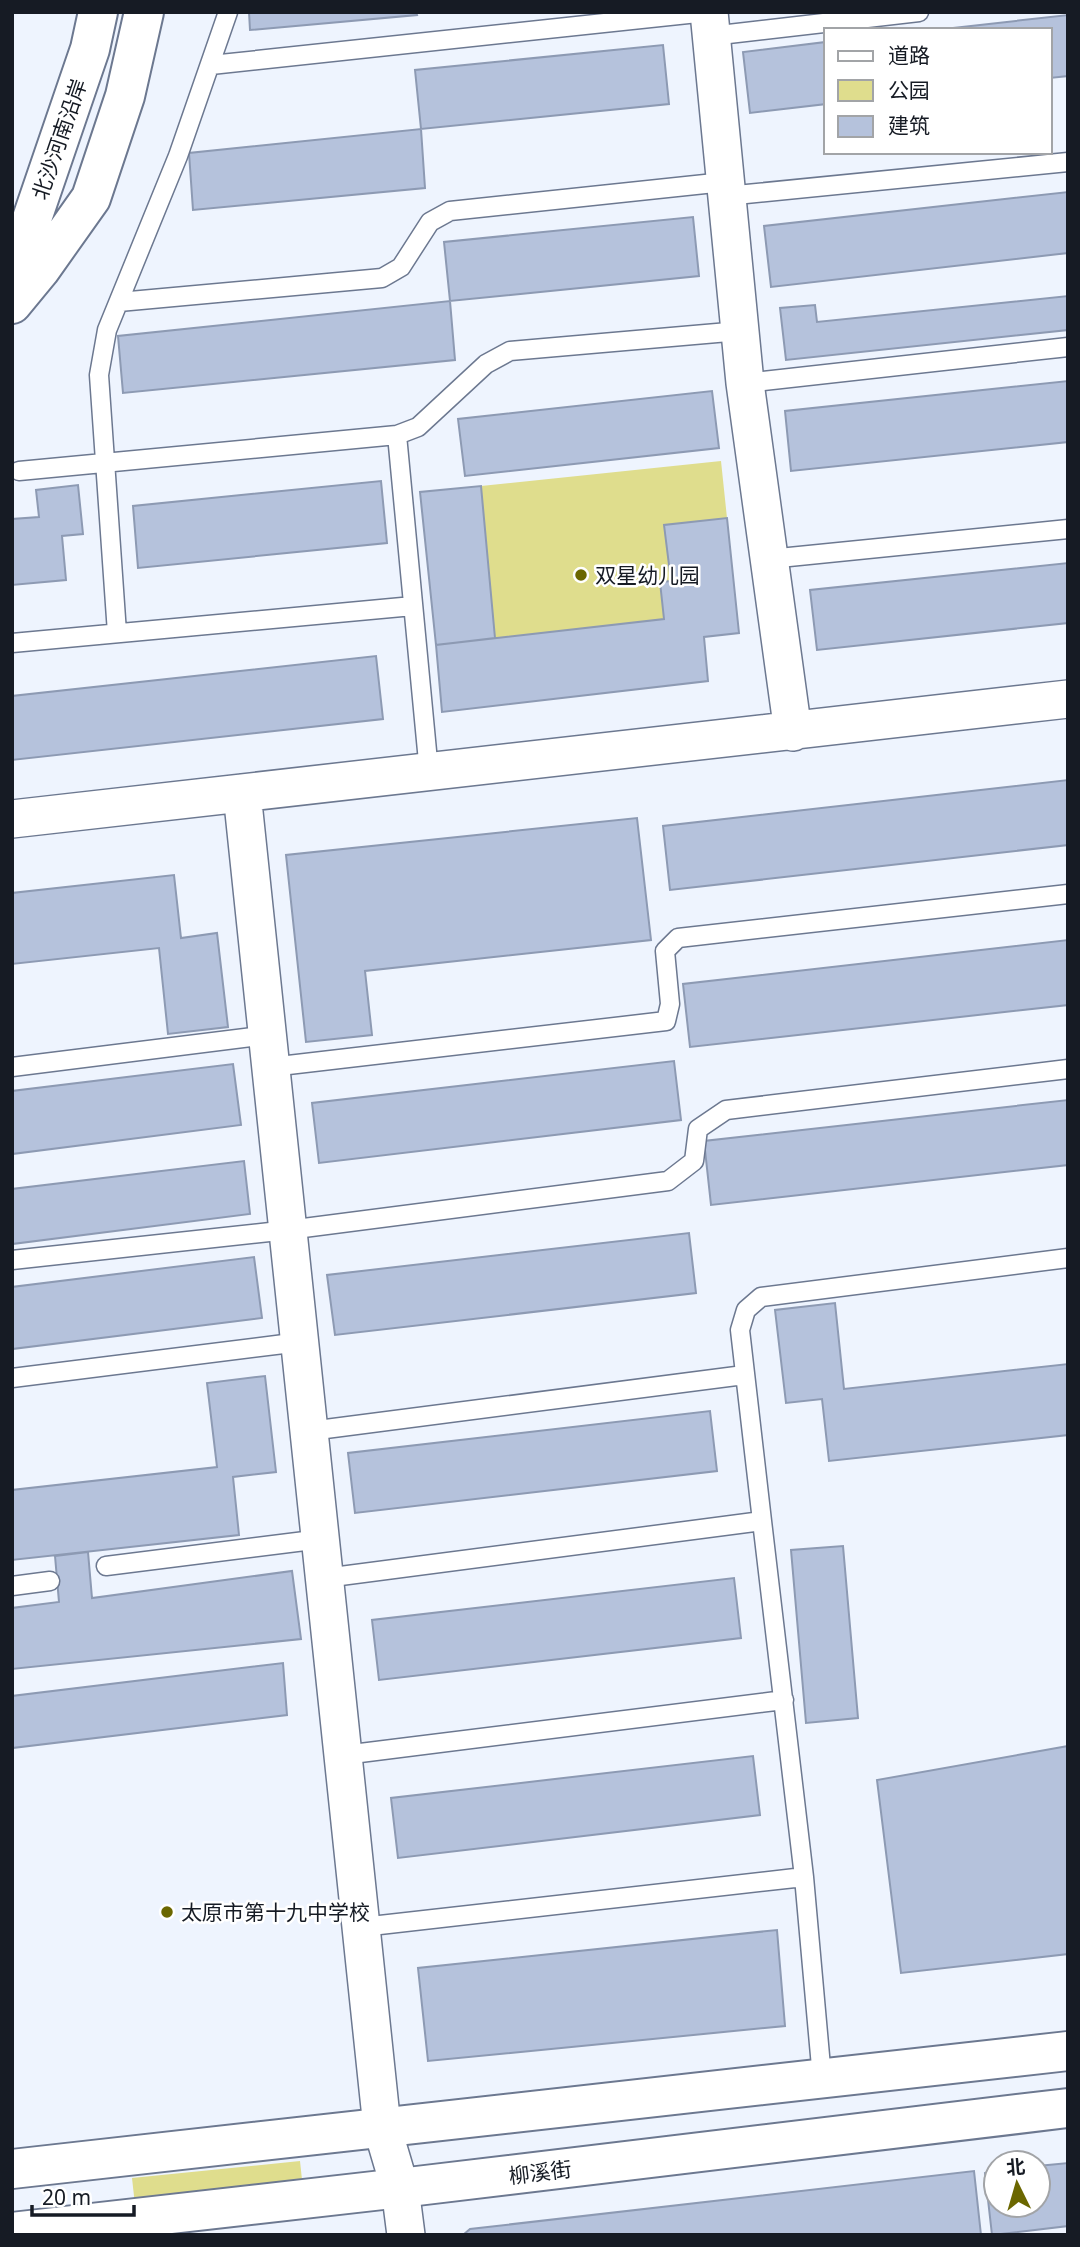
<svg xmlns="http://www.w3.org/2000/svg" width="1080" height="2247" font-family="'Noto Sans','Noto Sans SC',sans-serif">
	<rect width="100%" height="100%" fill="#eef4fe"/>
	<path fill="#dfdd8d" d="M 721,461 L 727,518 L 665,525 L 671,581 L 661,583 L 664,619 L 495,638 L 481,486 Z
		M 300,2161 L 303,2189 L 135,2205 L 132,2178 Z"/>
	<path fill="#b5c2dc" stroke="#8d9ab3" stroke-width="2" d="M 249,12 L 416,12 L 417,15 L 250,30 Z
		M 1068,15 L 1068,76 L 1050,78 L 1050,30 L 935,30 Z
		M 826,42 L 826,104 L 750,113 L 743,52 Z
		M 663,45 L 669,104 L 421,129 L 415,70 Z
		M 421,129 L 425,188 L 193,210 L 189,153 Z
		M 1068,192 L 1068,253 L 771,287 L 764,226 Z
		M 693,217 L 699,276 L 450,301 L 444,242 Z
		M 1068,296 L 1068,330 L 786,360 L 780,308 L 815,305 L 817,322 Z
		M 450,301 L 455,360 L 123,393 L 118,336 Z
		M 1068,381 L 1068,442 L 791,471 L 785,411 Z
		M 712,391 L 719,448 L 465,476 L 458,419 Z
		M 381,481 L 387,543 L 138,568 L 133,506 Z
		M 78,485 L 83,534 L 62,536 L 66,580 L 12,585 L 12,519 L 39,517 L 36,490 Z
		M 481,486 L 495,638 L 436,645 L 420,492 Z
		M 727,518 L 739,633 L 704,637 L 708,681 L 442,712 L 436,645 L 664,619 L 660,582 L 671,581 L 664,525 Z
		M 1068,563 L 1068,623 L 817,650 L 810,590 Z
		M 376,656 L 383,719 L 12,760 L 12,696 Z
		M 1068,780 L 1068,845 L 670,890 L 663,826 Z
		M 637,818 L 651,940 L 365,971 L 372,1035 L 306,1042 L 286,855 Z
		M 174,875 L 181,938 L 217,933 L 228,1027 L 168,1034 L 159,948 L 12,964 L 12,893 Z
		M 1068,940 L 1068,1005 L 690,1047 L 683,984 Z
		M 674,1061 L 681,1120 L 319,1163 L 312,1103 Z
		M 233,1064 L 241,1125 L 12,1154 L 12,1091 Z
		M 1068,1100 L 1068,1165 L 711,1205 L 704,1141 Z
		M 244,1161 L 250,1214 L 12,1244 L 12,1189 Z
		M 689,1233 L 696,1293 L 335,1335 L 327,1275 Z
		M 254,1257 L 262,1318 L 12,1349 L 12,1287 Z
		M 835,1303 L 844,1389 L 1068,1364 L 1068,1435 L 829,1461 L 822,1399 L 786,1403 L 775,1310 Z
		M 265,1376 L 276,1472 L 233,1477 L 239,1535 L 12,1560 L 12,1490 L 217,1467 L 207,1383 Z
		M 710,1411 L 717,1471 L 355,1513 L 348,1453 Z
		M 843,1546 L 858,1718 L 806,1723 L 791,1550 Z
		M 88,1552 L 92,1598 L 292,1571 L 301,1639 L 12,1669 L 12,1608 L 59,1602 L 55,1556 Z
		M 734,1578 L 741,1638 L 379,1680 L 372,1620 Z
		M 283,1663 L 287,1715 L 12,1748 L 12,1696 Z
		M 1068,1746 L 1068,1954 L 901,1973 L 877,1780 Z
		M 753,1756 L 760,1815 L 398,1858 L 391,1798 Z
		M 777,1930 L 785,2026 L 428,2061 L 418,1968 Z
		M 1068,2163 L 1068,2226 L 992,2235 L 985,2173 L 996,2171 L 996,2205 L 1038,2205 L 1038,2166 Z
		M 974,2171 L 981,2235 L 463,2235 L 470,2229 Z"/>
	<g fill="none" stroke-linecap="round" stroke-linejoin="round">
		<g stroke="#6c7890" stroke-width="21">
			<path id="service" d="M 711,36 L 919,12
				M 211,65 L 707,12
				M 726,196 L 1068,162
				M 119,302 L 382,278 L 401,267 L 430,222 L 450,211 L 724,182
				M 745,383 L 1068,347
				M 397,435 L 429,772
				M 19,471 L 397,435 L 418,427 L 486,364 L 510,351 L 740,331
				M 769,559 L 1068,529
				M 117,633 L 99,375 L 107,330 L 178,156 L 228,12
				M 12,643 L 413,606
				M 12,1067 L 268,1035
				M 271,1067 L 666,1021 L 670,1004 L 665,951 L 678,938 L 1068,894
				M 12,1260 L 288,1230 L 668,1181 L 694,1161 L 698,1129 L 726,1110 L 1068,1069
				M 12,1378 L 300,1342
				M 310,1431 L 744,1375
				M 762,1521 L 804,1877 L 822,2078
				M 106,1566 L 321,1539
				M 325,1578 L 762,1521 L 740,1330 L 746,1310 L 761,1297 L 1068,1258
				M 12,1586 L 50,1581
				M 344,1755 L 784,1700
				M 362,1927 L 804,1877"/>
		</g>
		<g stroke="#6c7890" stroke-width="40">
			<path id="minor" d="M 709,12 L 745,383 L 793,732
				M 242,793 L 382,2127 L 400,2188 L 406,2235
				M 12,819 L 1068,699"/>
		</g>
		<g stroke="#6c7890" stroke-width="42">
			<path id="tertiary" d="M 12,264 L 24,242 L 90,49 L 98,12
				M 12,304 L 40,270 L 91,198 L 125,96 L 144,12
				M 12,2169 L 1068,2051
				M 12,2232 L 400,2188 L 1068,2108"/>
		</g>
		<use href="#service" stroke="#fff" stroke-width="18"/>
		<use href="#minor" stroke="#fff" stroke-width="37"/>
		<use href="#tertiary" stroke="#fff" stroke-width="38"/>
	</g>
	<g fill="#6b6700" stroke="#fff" stroke-width="2.5">
		<circle cx="581" cy="575" r="7"/>
		<circle cx="167" cy="1912" r="7"/>
	</g>
	<g text-anchor="middle" dominant-baseline="central" stroke-width="5" stroke-linejoin="round" paint-order="stroke">
		<g font-size="21" fill="#161b24" stroke="#fff">
			<text transform="translate(59 139) rotate(-71)">北沙河南沿岸</text>
			<text transform="translate(540 2172) rotate(-7)">柳溪街</text>
		</g>
		<g font-size="21" fill="#161b24" stroke="#fff" text-anchor="start">
			<text x="595" y="575">双星幼儿园</text>
			<text x="181" y="1912">太原市第十九中学校</text>
		</g>
	</g>
	<rect width="1080" height="2247" fill="none" stroke="#161b24" stroke-width="28"/>
	<rect x="824" y="28" width="228" height="126" fill="#ffffff" stroke="#a2a4a7" stroke-width="2"/>
	<rect x="838" y="51" width="35" height="10" fill="#ffffff" stroke="#a2a4a7" stroke-width="2"/>
	<text x="888" y="63" font-size="21" fill="#161b24">道路</text>
	<rect x="838" y="80" width="35" height="21" fill="#dfdd8d" stroke="#a2a4a7" stroke-width="2"/>
	<text x="888" y="98" font-size="21" fill="#161b24">公园</text>
	<rect x="838" y="116" width="35" height="21" fill="#b5c2dc" stroke="#a2a4a7" stroke-width="2"/>
	<text x="888" y="133" font-size="21" fill="#161b24">建筑</text>
	<g transform="translate(1017 2184) rotate(355)"><circle r="33" fill="#ffffff" stroke="#a2a4a7" stroke-width="2"/>
	<path d="M0-5L12 26L0 18L-12 26Z" fill="#6b6700"/>
	<text y="-10" font-size="19" font-weight="bold" text-anchor="middle" fill="#161b24">北</text>
	</g>
	<path d="M32 2205v10h102v-10" fill="none" stroke="#161b24" stroke-width="3.5"/>
	<text x="42" y="2205" font-size="21" fill="#161b24" stroke="#ffffff" stroke-width="5" paint-order="stroke">20 m</text>
</svg>
